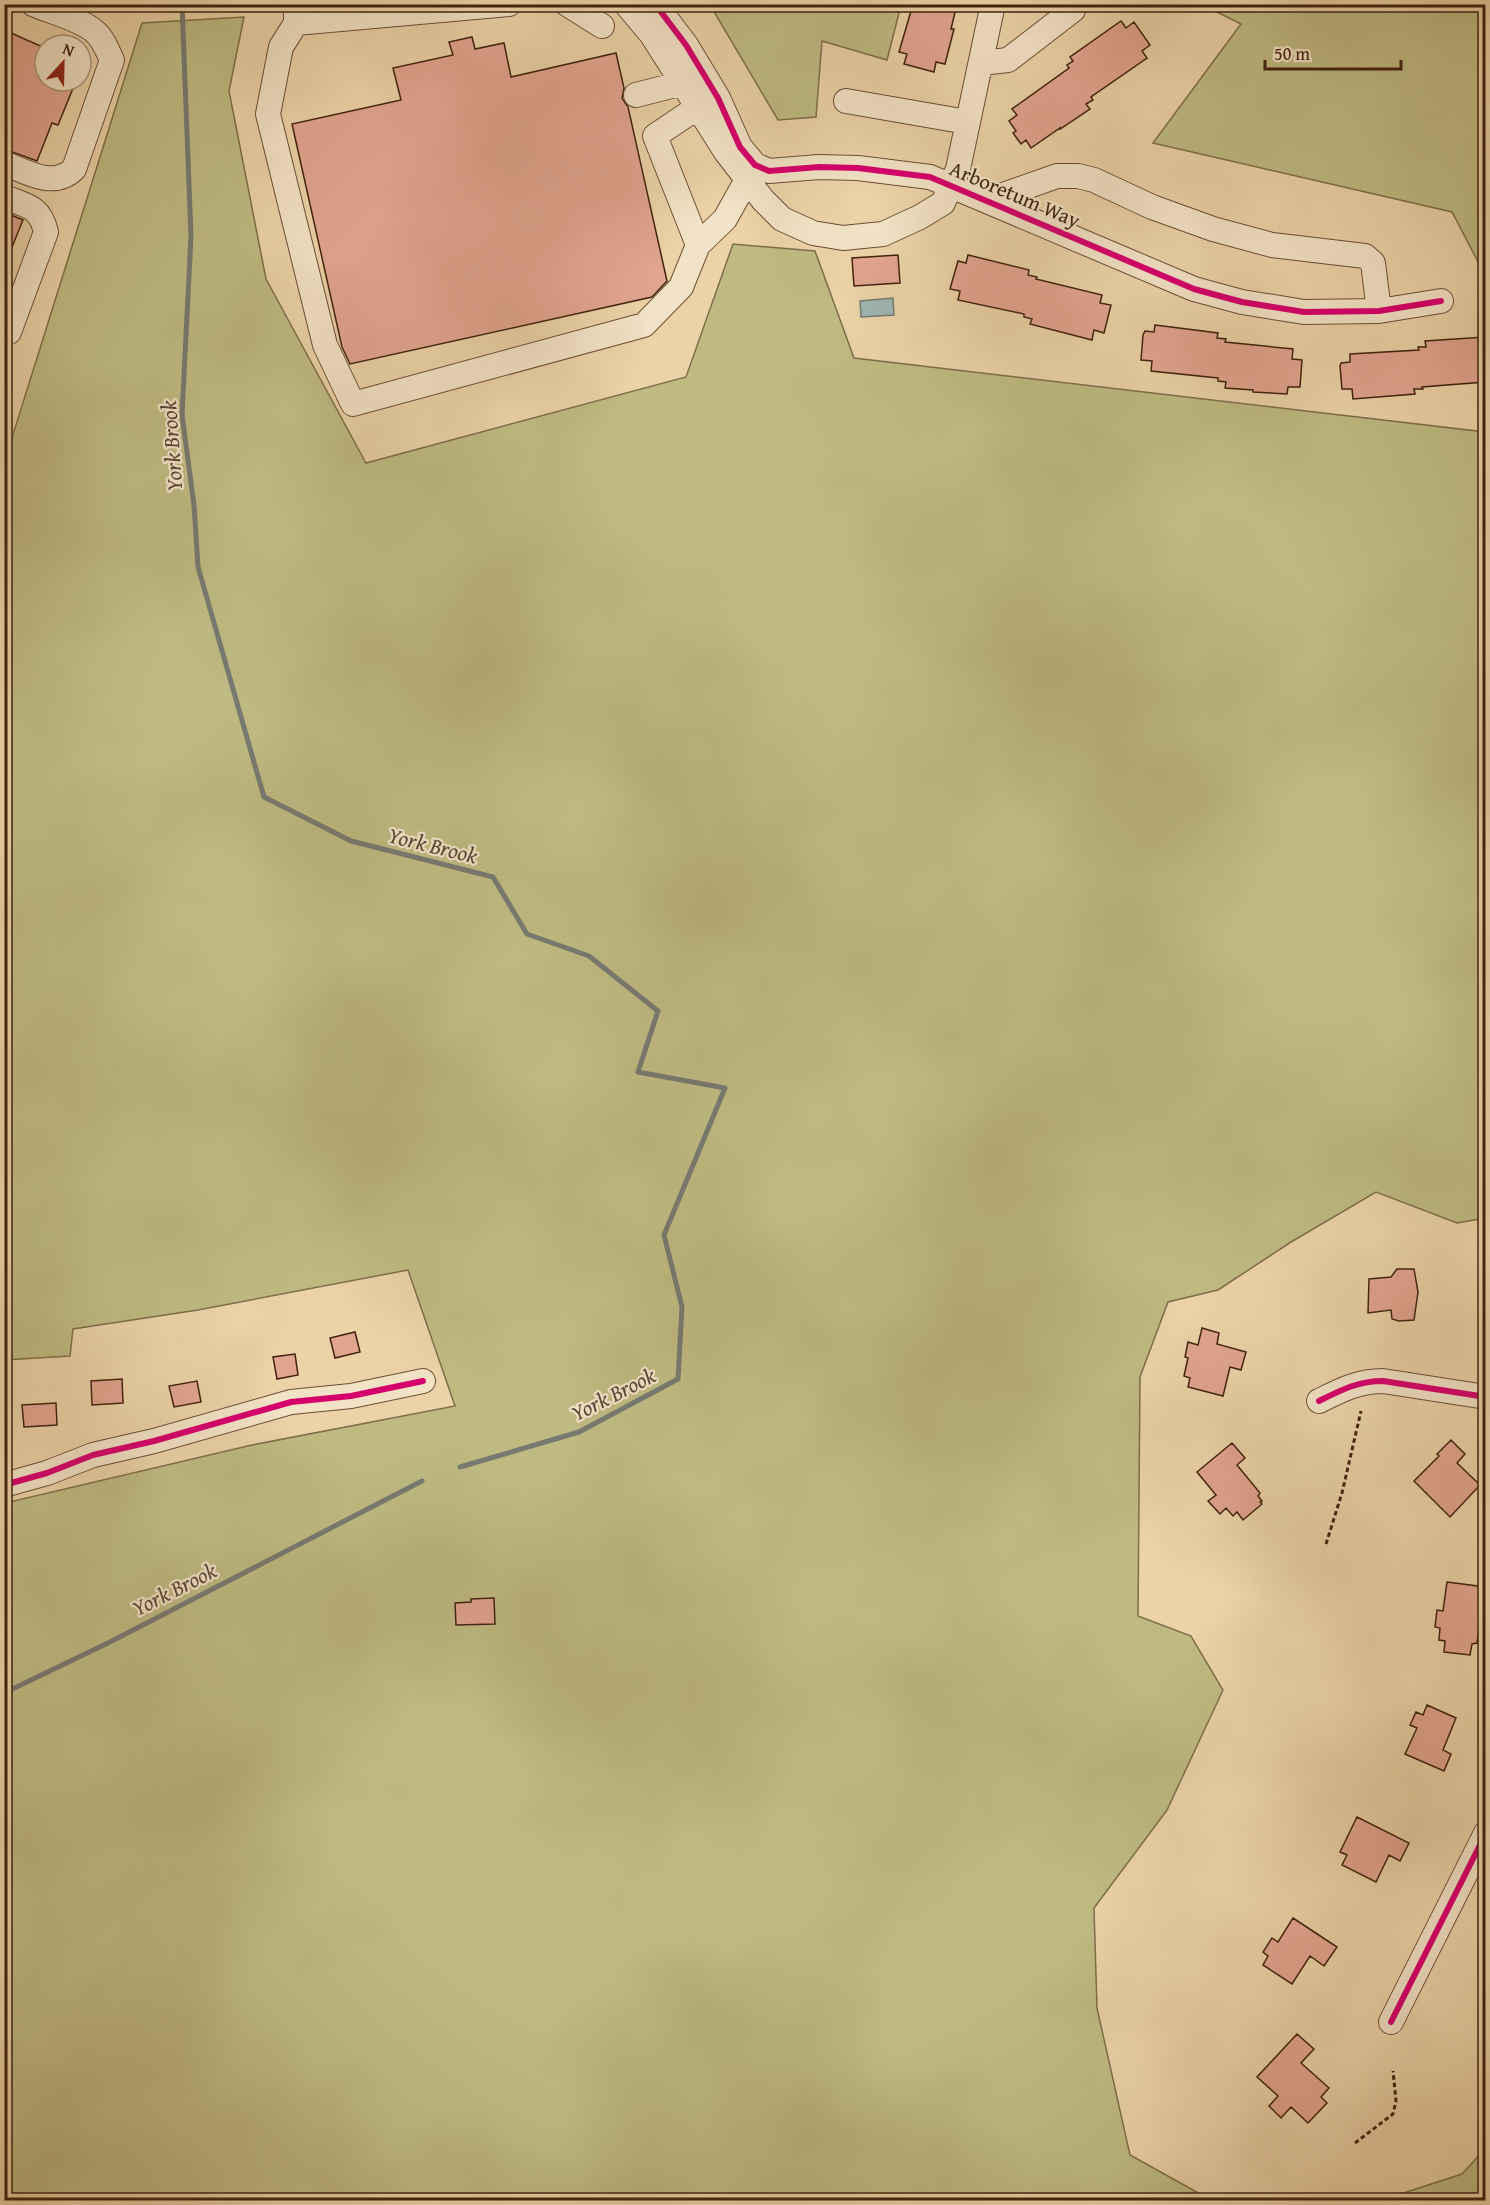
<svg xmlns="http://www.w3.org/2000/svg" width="1490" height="2205" font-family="'Gentium Book Plus',serif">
	<rect width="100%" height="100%" fill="#ebd2a7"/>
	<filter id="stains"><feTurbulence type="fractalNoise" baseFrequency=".00333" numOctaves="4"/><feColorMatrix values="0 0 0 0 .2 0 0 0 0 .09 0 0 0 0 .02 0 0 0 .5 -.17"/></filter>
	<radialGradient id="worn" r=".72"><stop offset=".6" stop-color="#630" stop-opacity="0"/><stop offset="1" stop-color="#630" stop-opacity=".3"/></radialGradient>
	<path fill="#beba82" stroke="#7f6e48" stroke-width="1.5" d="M 710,5 L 901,5 L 887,60 L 822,41 L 816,117 L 778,120 Z
		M 1203,5 L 1485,5 L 1485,275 L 1452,212 L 1153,143 L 1241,24 Z
		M 244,17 L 229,91 L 266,279 L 366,463 L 686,377 L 733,244 L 815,251 L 854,358 L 1485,432 L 1485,1218 L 1457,1223 L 1376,1192 L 1291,1242 L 1218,1290 L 1168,1302 L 1140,1377 L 1138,1616 L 1191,1636 L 1223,1690 L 1167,1810 L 1094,1908 L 1097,2008 L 1130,2155 L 1211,2200 L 5,2200 L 5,1503 L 252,1445 L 455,1406 L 408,1270 L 198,1310 L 73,1329 L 70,1356 L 5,1360 L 5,460 L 142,23 Z
		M 1485,2149 L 1485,2200 L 1382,2200 L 1462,2174 Z"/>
	<path fill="#9eb5b3" stroke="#787a71" stroke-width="1.5" d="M 893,298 L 894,315 L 861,317 L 860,301 Z"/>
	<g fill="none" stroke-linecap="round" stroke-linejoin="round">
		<path stroke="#787a71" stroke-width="5" d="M 182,4 L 191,236 L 182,415 L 194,505 L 198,567 L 264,797 L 351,841 L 493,877 L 527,934 L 589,956 L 658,1011 L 638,1072 L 725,1088 L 664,1235 L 682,1307 L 678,1379 L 579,1432 L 460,1467
			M 4,1693 L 110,1642 L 422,1481"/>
	</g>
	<path fill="#e1a48f" stroke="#40220e" stroke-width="1.5" d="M 913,4 L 957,4 L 951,29 L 954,29 L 945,64 L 936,62 L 934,72 L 904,64 L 907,54 L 899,52 Z
		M 1121,21 L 1126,28 L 1134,22 L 1150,45 L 1142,51 L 1147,58 L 1091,97 L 1093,100 L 1086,104 L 1090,109 L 1060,129 L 1060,128 L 1031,148 L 1026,140 L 1021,144 L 1013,133 L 1016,131 L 1009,121 L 1017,115 L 1012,109 L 1069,68 L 1067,65 L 1073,61 L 1070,57 Z
		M 11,33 L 45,48 L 45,81 L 76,81 L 58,125 L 52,123 L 37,161 L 4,149 L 4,49 Z
		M 472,37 L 475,49 L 504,43 L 511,77 L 616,53 L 624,88 L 622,98 L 628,107 L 667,281 L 652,297 L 350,364 L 342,347 L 292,124 L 401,100 L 393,68 L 453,55 L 449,42 Z
		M 4,212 L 23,220 L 5,264 L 4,264 Z
		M 898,255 L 900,283 L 854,286 L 852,258 Z
		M 968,255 L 1029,270 L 1028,275 L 1037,277 L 1036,279 L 1102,295 L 1100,303 L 1111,305 L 1104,333 L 1094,330 L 1092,340 L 1030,324 L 1032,319 L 1024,317 L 1024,314 L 958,300 L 960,291 L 950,289 L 958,261 L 966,263 Z
		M 1155,325 L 1218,333 L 1217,338 L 1226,339 L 1225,342 L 1293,349 L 1292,359 L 1302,360 L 1300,387 L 1288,387 L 1287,394 L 1253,392 L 1253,390 L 1225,388 L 1226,382 L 1218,381 L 1218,378 L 1151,371 L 1152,361 L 1141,360 L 1143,335 L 1145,331 L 1154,332 Z
		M 1485,337 L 1485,382 L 1422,387 L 1423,389 L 1414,389 L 1415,394 L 1353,399 L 1352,389 L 1342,389 L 1340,366 L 1341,363 L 1350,362 L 1350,354 L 1419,350 L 1418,347 L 1426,347 L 1425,341 Z
		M 1397,1269 L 1414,1269 L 1418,1292 L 1414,1320 L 1399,1321 L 1392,1319 L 1391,1310 L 1368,1313 L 1369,1279 L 1391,1277 Z
		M 1202,1328 L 1219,1333 L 1217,1344 L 1246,1352 L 1241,1370 L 1230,1367 L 1223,1396 L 1188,1387 L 1190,1378 L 1184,1376 L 1188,1358 L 1185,1357 L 1188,1342 L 1198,1345 Z
		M 355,1332 L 360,1352 L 335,1358 L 330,1338 Z
		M 295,1354 L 298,1375 L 277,1379 L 273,1357 Z
		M 122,1379 L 123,1403 L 92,1405 L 91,1381 Z
		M 197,1381 L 201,1402 L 174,1407 L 169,1386 Z
		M 56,1403 L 57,1425 L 24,1427 L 22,1405 Z
		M 1451,1440 L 1465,1454 L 1457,1463 L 1480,1485 L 1450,1517 L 1414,1481 L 1439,1456 L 1437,1454 Z
		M 1232,1443 L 1245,1458 L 1237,1465 L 1260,1493 L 1258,1496 L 1262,1501 L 1260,1502 L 1262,1504 L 1243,1520 L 1237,1512 L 1233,1516 L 1226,1508 L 1220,1514 L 1208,1501 L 1216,1495 L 1197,1472 Z
		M 1447,1582 L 1485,1587 L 1485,1608 L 1482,1607 L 1477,1643 L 1472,1644 L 1470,1655 L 1444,1652 L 1445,1641 L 1439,1640 L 1440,1628 L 1435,1627 L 1437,1610 L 1443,1611 Z
		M 494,1598 L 495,1624 L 456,1625 L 455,1603 L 471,1602 L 471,1599 Z
		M 1427,1705 L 1456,1718 L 1443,1750 L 1451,1754 L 1444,1771 L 1405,1754 L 1417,1728 L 1410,1725 L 1416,1712 L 1423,1715 Z
		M 1357,1817 L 1409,1843 L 1400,1861 L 1389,1855 L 1376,1882 L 1342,1865 L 1347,1855 L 1340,1852 Z
		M 1293,1918 L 1337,1947 L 1324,1966 L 1310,1956 L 1292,1984 L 1263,1965 L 1268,1956 L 1263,1952 L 1272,1938 L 1278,1942 Z
		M 1297,2034 L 1314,2049 L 1301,2063 L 1329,2088 L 1321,2097 L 1327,2103 L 1308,2123 L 1291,2107 L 1281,2118 L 1269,2106 L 1278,2096 L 1257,2077 Z"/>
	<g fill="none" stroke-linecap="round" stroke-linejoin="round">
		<g stroke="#6b4e34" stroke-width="26">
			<path id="minor" d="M 296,4 L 296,23 L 509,4
				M 567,4 L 602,26
				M 626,4 L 652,35 L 726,152 L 763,200 L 782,219 L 813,233 L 843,238 L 883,234 L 920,217 L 943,203 L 958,169 L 993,4
				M 655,4 L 686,45 L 718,98 L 740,147 L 755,165 L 769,171 L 819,167 L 858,168 L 930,177 L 1194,289 L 1242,302 L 1304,312 L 1379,311 L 1441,301
				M 296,23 L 281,47 L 268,114 L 325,345 L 353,404 L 644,325 L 681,287 L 698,245
				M 981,63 L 1008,60 L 1073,10
				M 636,95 L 683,83 L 695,76
				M 846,101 L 967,122
				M 698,107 L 655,136 L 698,245 L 725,219 L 754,167
				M 4,163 C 26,172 54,189 74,169 L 112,60 C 107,50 103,38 94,31 C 80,19 51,12 33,4
				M 4,197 C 27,206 40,206 46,232 L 9,332 L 4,334
				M 989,200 L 1057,176 L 1078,176 L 1094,180 L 1152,207 L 1213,229 L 1272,245 L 1365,256 L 1373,263 L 1379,311
				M 1319,1401 C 1341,1390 1358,1381 1383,1381 L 1486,1397
				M 4,1485 L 47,1473 L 93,1455 L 154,1441 L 291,1402 L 351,1396 L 423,1381
				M 1391,2022 L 1486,1833"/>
		</g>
		<path stroke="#40220e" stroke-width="3" stroke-dasharray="4.5 3" stroke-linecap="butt" d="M 1326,1544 L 1342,1493 L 1361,1411
			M 1355,2143 L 1393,2114 L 1396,2101 L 1393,2071"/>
		<use href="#minor" stroke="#f2e2c6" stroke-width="24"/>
		<g stroke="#f2e2c6" stroke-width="10">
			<path id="cycleway" d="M 655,4 L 686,45 L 718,98 L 740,147 L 755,165 L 769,171 L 819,167 L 858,168 L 930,177 L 1194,289 L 1242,302 L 1304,312 L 1379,311 L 1441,301
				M 1319,1401 C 1341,1390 1358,1381 1383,1381 L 1486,1397
				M 4,1485 L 47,1473 L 93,1455 L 154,1441 L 291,1402 L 351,1396 L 423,1381
				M 1391,2022 L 1486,1833"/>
		</g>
		<use href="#cycleway" stroke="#d6006c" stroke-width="6"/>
	</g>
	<g text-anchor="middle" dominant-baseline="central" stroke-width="4.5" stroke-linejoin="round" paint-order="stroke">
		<g font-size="21" fill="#40220e" stroke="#f2e2c6">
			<text transform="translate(1015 194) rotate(23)">Arboretum Way</text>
		</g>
		<g font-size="22" font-style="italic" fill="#584737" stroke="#f2e2c6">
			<text transform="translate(171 446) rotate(-94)">York Brook</text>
			<text transform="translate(433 845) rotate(14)">York Brook</text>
			<text transform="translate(613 1394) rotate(-27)">York Brook</text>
			<text transform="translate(174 1589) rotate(-27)">York Brook</text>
		</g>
	</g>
	<rect width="1490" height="2205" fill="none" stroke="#ebd2a7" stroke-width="24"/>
	<rect x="6" y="6" width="1478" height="2193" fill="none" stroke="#40220e" stroke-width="3"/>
	<rect x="12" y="12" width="1466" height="2181" fill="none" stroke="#40220e" stroke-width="1.5"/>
	<g transform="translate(63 63) rotate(22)"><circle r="28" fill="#f2e2c6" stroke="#ab957c" stroke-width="1.5"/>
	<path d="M0-4.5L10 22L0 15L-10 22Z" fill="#8f2418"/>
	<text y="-9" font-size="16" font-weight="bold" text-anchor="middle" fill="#40220e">N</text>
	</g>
	<path d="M1265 60v9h136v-9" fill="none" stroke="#40220e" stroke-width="3"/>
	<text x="1274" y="60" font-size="18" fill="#40220e" stroke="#f2e2c6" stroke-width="4.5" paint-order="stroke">50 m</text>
	<rect width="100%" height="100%" filter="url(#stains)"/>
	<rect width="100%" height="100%" fill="url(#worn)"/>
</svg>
